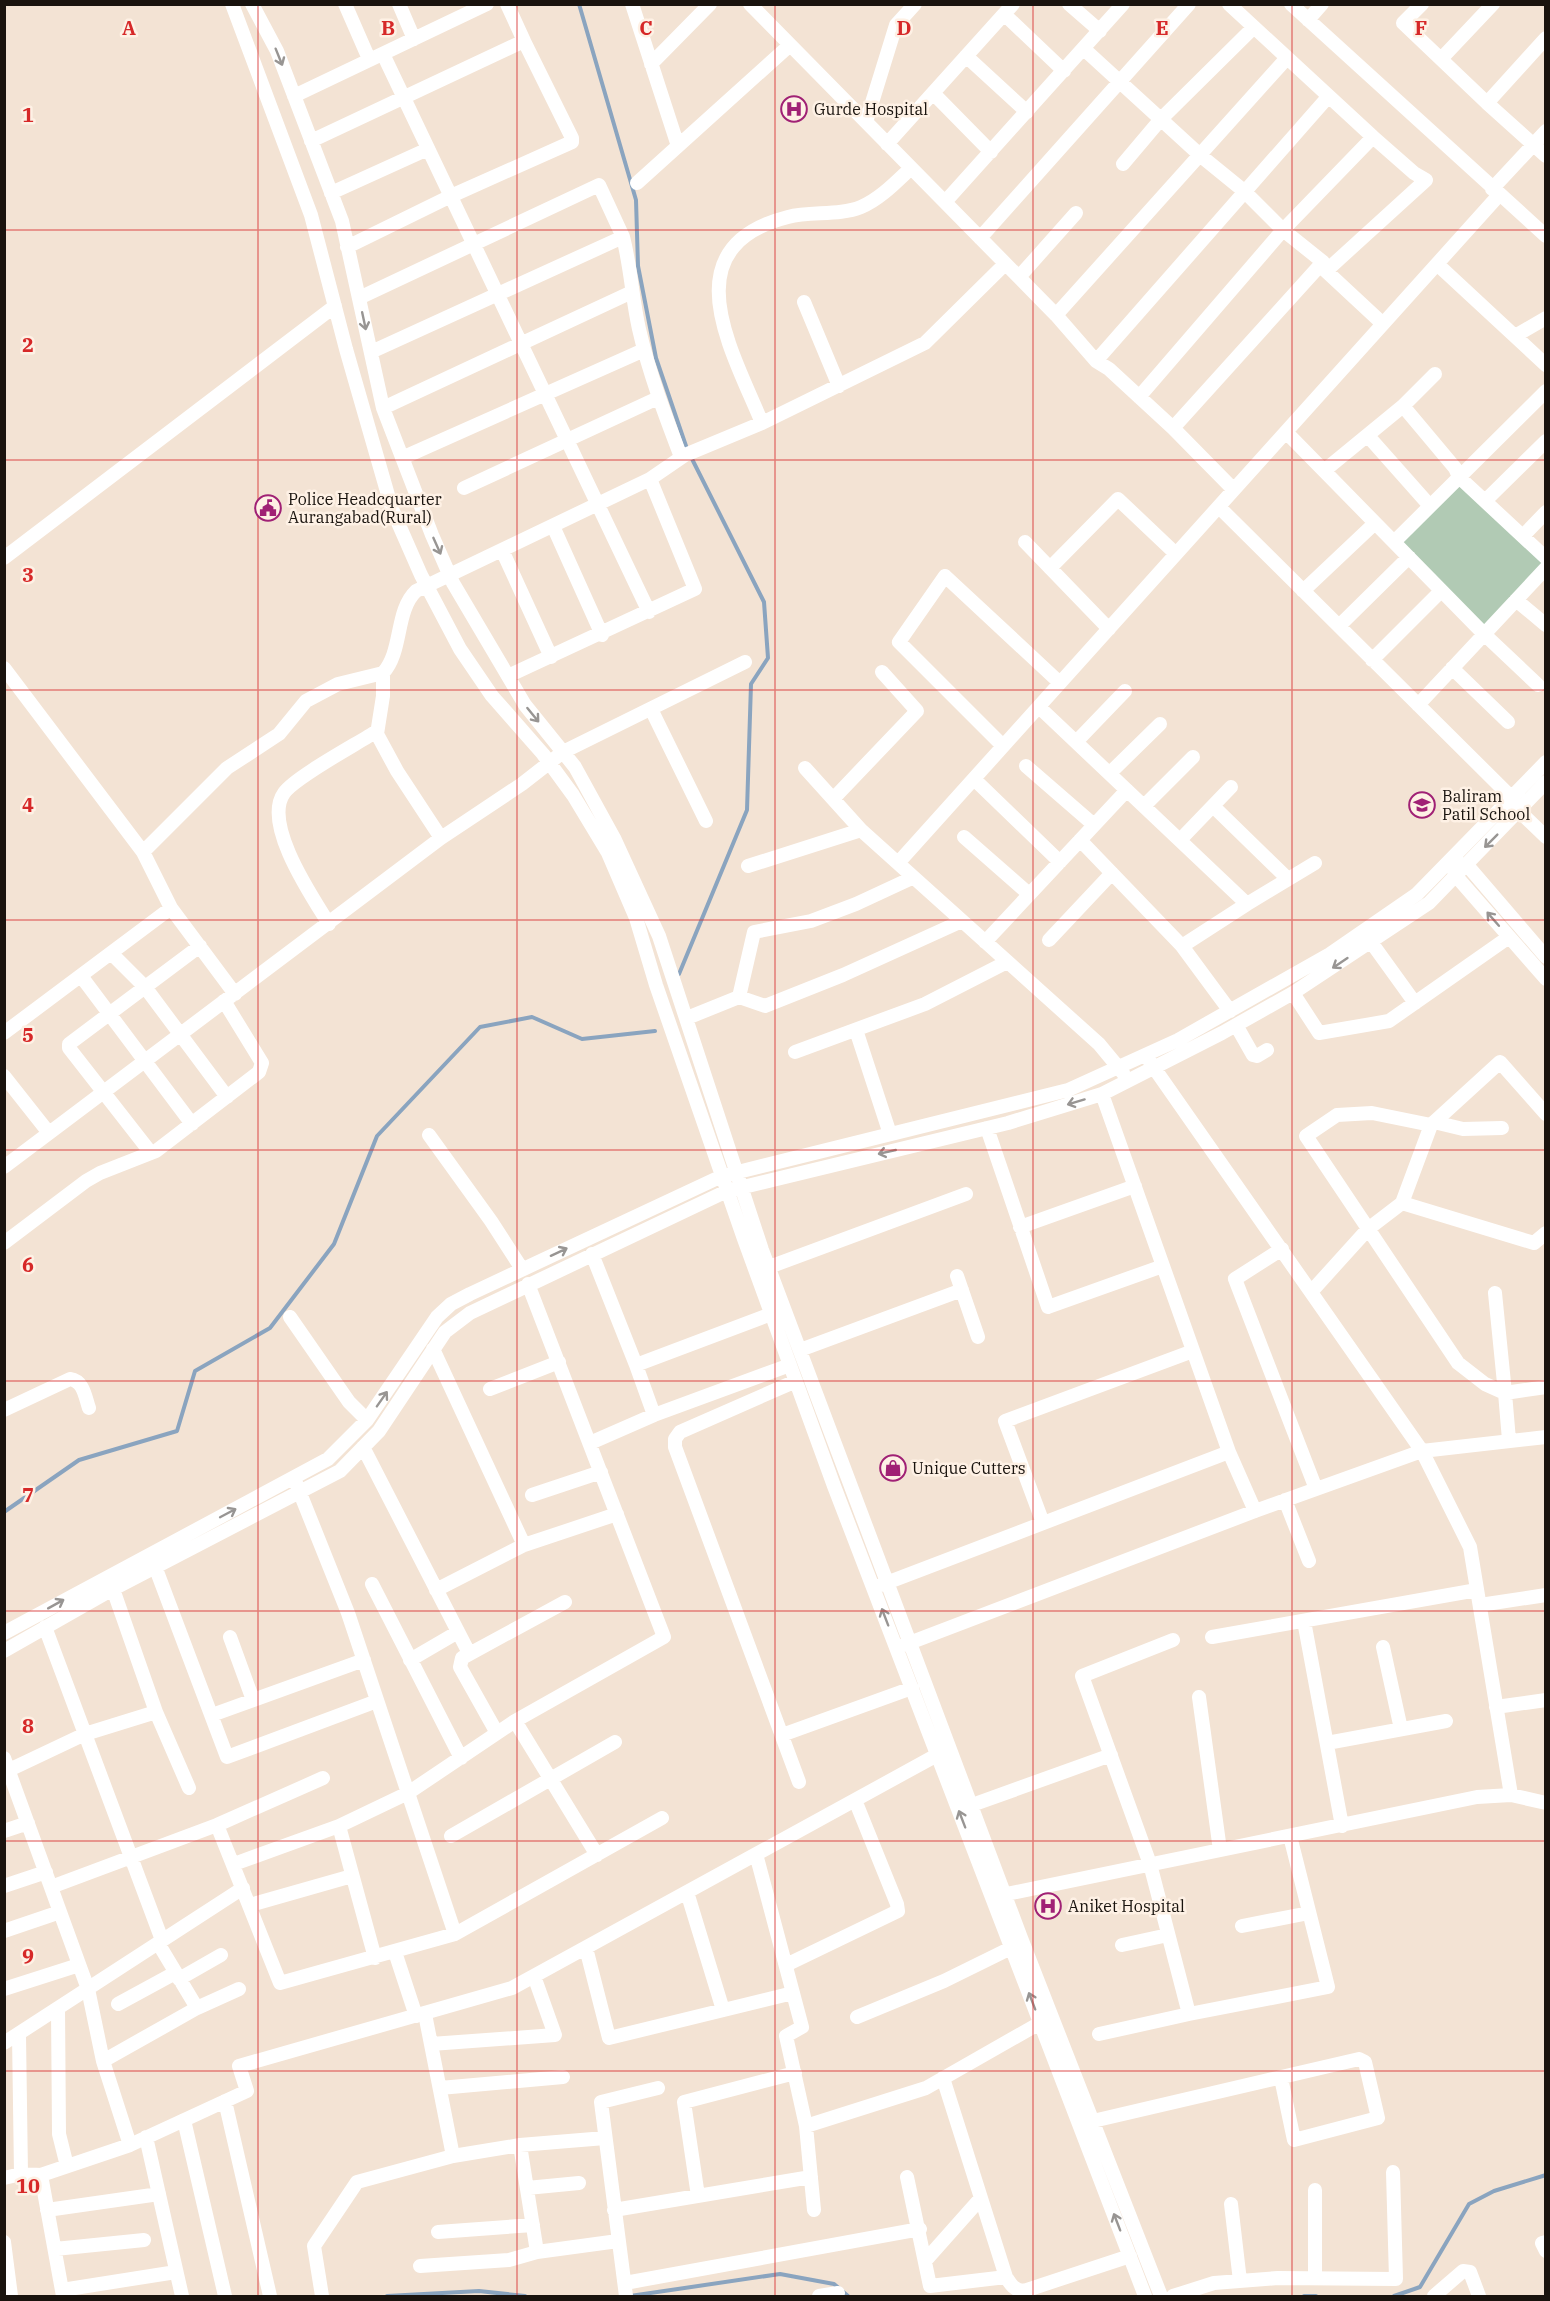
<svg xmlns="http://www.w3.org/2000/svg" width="1550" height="2301" font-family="'IBM Plex Serif',serif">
	<rect width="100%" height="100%" fill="#f3e3d4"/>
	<path fill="#b1cab4" d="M 1459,484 L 1544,562 L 1484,628 L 1400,542 Z"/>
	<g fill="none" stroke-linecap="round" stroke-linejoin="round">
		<path stroke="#8aa4bf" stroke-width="4" d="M 579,4 L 636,200 L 638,266 L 656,358 L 687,449 L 764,602 L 768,658 L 751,684 L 747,810 L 679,974
			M 4,1512 L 79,1460 L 177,1431 L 195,1371 L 270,1328 L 334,1244 L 377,1136 L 480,1027 L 532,1017 L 582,1039 L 655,1031
			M 387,2296 L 479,2291 L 525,2296
			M 630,2296 L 780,2274 L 834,2284 L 848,2296
			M 1304,2296 L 1316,2296
			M 1394,2296 L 1420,2287 L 1469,2204 L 1494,2191 L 1546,2175"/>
		<path stroke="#fff" stroke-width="14" d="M 232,4 L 311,215 L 346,349 L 392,509 L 421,575 L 460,649 L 492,696 L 543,754 L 573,795 L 608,853 L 636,918 L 656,985 L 744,1239 L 834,1486 L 1145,2296
			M 252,4 L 277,51 L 342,221 L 383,408 L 432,535 L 453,583 L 525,705 L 575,767 L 614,838 L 659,936 L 762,1250 L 1021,1938 L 1161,2296
			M 345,4 L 369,59
			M 399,4 L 414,39
			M 632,4 L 678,146 L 790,45
			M 750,4 L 1056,315 L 1096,361 L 1109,369 L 1173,428 L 1233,489
			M 1069,4 L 1100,31
			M 1229,4 L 1373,137 L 1414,173 L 1426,180 L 1326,271
			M 1291,4 L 1546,236
			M 1422,4 L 1403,23 L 1487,103
			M 1004,14 L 1064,71
			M 1308,20 L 1322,4
			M 1546,38 L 1487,103 L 1546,156
			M 1084,49 L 1201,156 L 1244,191 L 1283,230 L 1323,262 L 1326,271 L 1383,324
			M 383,54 L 649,612
			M 966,56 L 1027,112
			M 1441,59 L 1493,4
			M 651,64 L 710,4
			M 933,93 L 991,152
			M 294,96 L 487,4
			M 866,122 L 896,25 L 915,4
			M 311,141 L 524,41 L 507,4
			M 887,144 L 1013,4
			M 1123,164 L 1161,119 L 1252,29
			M 637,183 L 678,146
			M 1492,189 L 1546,131
			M 331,193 L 428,149
			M 945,202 L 1123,4
			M 623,237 C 631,268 632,298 639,329 C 649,373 665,415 681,457
			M 980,238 L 1189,4
			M 347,247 L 451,196 L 572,142 L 572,138 L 524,41
			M 1437,264 L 1546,365
			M 1019,277 L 1076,213
			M 359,298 L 599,185 L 623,237 L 371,352
			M 804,302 L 839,386
			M 1056,315 L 1286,59
			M 1515,336 L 1546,318
			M 1096,361 L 1328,97
			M 1139,397 L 1283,230 L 1373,137
			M 1403,406 L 1455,468 L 1459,477 L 1546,558
			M 383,408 L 632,292
			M 762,423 C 732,350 670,247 788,217 C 811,211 839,216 861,207 C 880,199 896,182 911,168
			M 1173,428 L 1323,262
			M 1286,432 L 1484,634 L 1538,685
			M 1368,436 L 1430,506
			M 402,458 L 644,350
			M 1325,470 L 1403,406 L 1435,374
			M 464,488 L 658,398
			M 1485,501 L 1546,441
			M 1219,507 L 1512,798 L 1519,811 L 1546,837
			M 553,526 L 602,635
			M 1523,536 L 1546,512
			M 1025,542 L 1109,629
			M 1394,542 L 1546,391
			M 502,550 L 551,657
			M 4,558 L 335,306
			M 1050,568 L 1118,499 L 1176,554
			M 1303,591 L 1375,523
			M 1516,600 L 1546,625
			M 1339,626 L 1409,557
			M 1372,660 L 1441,591
			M 4,668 L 143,852 L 171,908 L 235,994
			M 1452,668 L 1508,722
			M 383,673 L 383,696 L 377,734 L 397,771 L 441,838
			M 508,676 L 695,589 L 650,479
			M 1418,705 L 1546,568
			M 1039,707 L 1247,904 L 1182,946
			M 651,709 L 706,821
			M 1076,742 L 1125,691
			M 1003,746 L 899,642 L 945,576 L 1060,683
			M 1026,766 L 1094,825
			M 805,768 L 861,830 L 1099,1044 L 1123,1073
			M 1110,773 L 1160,724
			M 974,779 L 1060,862
			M 834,798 L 917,711 L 882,672
			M 1144,806 L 1193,757
			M 1213,806 L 1288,879
			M 964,837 L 1029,894
			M 1080,840 L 1182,946 L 1230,1011
			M 1180,840 L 1231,787
			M 143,852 L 227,768 L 279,734 L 306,701 L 338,684 L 383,673 C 403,651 395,611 416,591 L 650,479 L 685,455 L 762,423 L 925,343 L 1005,264
			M 898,863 L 1499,195
			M 1461,864 L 1467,865 L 1546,957
			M 748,866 L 861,830
			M 1453,868 L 1456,876 L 1546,979
			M 912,878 L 856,904 L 811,921 L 754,932 L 739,997 L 765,1006 L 843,975 L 962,921
			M 1247,904 L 1315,863
			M 329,924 C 313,898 262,824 284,793 C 295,777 357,744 377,731
			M 1049,940 L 1112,873
			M 985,942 L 1127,790
			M 1371,942 L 1415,1003
			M 111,953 L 145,987 L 227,1097
			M 81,976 L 192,1124
			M 1293,993 L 1319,1033 L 1389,1021 L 1509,937
			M 687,1018 L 739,997
			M 1236,1025 L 1253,1055 L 1257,1056 L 1267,1050
			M 856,1030 L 890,1134
			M 4,1033 L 171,908
			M 795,1052 L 925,1004 L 1007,962
			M 1150,1062 L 1422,1451 L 1470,1547 L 1511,1795
			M 4,1076 L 49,1133
			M 1102,1094 L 1229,1452 L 1255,1511
			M 1434,1122 L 1463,1129 L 1502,1128
			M 1431,1125 L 1372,1113 L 1337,1115 L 1306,1136 L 1458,1363 L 1485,1384 L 1505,1393 L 1509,1440
			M 987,1128 L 1048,1307 L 1163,1266
			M 429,1135 L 491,1221 L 522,1269
			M 151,1153 L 69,1048 L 69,1044 L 200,946
			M 4,1167 L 441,838 L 522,784 L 563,752 L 745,662
			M 1402,1203 L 1534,1243 L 1546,1233
			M 1020,1227 L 1135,1186
			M 4,1243 L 86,1181 L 100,1173 L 156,1151 L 259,1072 L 262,1063 L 224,1001
			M 1282,1249 L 1235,1279 L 1316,1489
			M 592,1254 L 636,1365 L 771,1314
			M 769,1267 L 966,1194
			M 957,1276 L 978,1337
			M 1311,1292 L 1368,1229 L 1402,1203 L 1431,1125 L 1500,1062 L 1546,1114
			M 1495,1293 L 1505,1393 L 1546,1387
			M 290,1317 L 349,1402 L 367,1420
			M 433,1349 L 524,1545 L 436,1590
			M 800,1350 L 962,1290
			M 796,1381 L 680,1432 L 675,1439 L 675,1447 L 799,1782
			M 490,1389 L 559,1362
			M 4,1410 L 70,1379 C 84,1381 85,1397 89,1408
			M 654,1415 L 790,1365
			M 590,1443 L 654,1415 L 636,1365
			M 363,1447 L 469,1653
			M 296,1483 L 348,1613 L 455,1934
			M 532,1495 L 601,1472
			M 1285,1500 L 1309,1561
			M 1043,1523 L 1005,1421 L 1193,1351
			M 524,1545 L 617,1514
			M 153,1561 L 227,1757 L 377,1701
			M 372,1584 L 461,1758
			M 881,1585 L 1229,1452
			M 113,1589 L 156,1712 L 189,1788
			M 1480,1605 L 1546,1595
			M 1304,1621 L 1342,1826
			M 45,1627 L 162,1940
			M 4,1633 L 328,1459 L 367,1420 L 437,1317 L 451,1304 L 470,1294 L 722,1176 L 1068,1090 L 1178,1040 L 1330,954 L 1417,894 L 1546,762
			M 230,1637 L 253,1700
			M 1212,1637 L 1477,1590
			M 904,1645 L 1255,1511 L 1422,1451 L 1546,1437
			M 1383,1647 L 1401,1729
			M 4,1651 L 113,1589 L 340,1471 L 379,1431 L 445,1332 L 470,1313 L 727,1191 L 1008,1123 L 1102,1094 L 1222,1033 L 1293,993 L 1429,903 L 1546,782
			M 410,1660 L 458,1632
			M 1199,1697 L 1220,1850
			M 1496,1707 L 1546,1700
			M 212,1715 L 364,1660
			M 515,1721 L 597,1855
			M 497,1733 L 460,1667 L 462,1658 L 565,1602
			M 782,1735 L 912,1688
			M 1327,1743 L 1446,1721
			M 4,1758 L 88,1989 L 103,2061 L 130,2145
			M 9,1770 L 85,1734 L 156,1712
			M 972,1805 L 1111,1755
			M 217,1825 L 280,1983 L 455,1934 L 662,1818
			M 339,1826 L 375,1958
			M 4,1831 L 28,1823
			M 451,1836 L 615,1742
			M 756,1854 L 802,2027 L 786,2036 L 806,2126 L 814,2210
			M 234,1864 L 339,1826 L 408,1793 L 515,1721 L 664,1637 L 528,1284
			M 4,1886 L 46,1872
			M 51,1887 L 217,1825 L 323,1778
			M 687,1892 L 723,2010
			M 997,1896 L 1477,1797 L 1511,1795 L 1546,1803
			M 250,1905 L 352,1876
			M 1242,1926 L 1309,1913
			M 4,1931 L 60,1912
			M 1122,1945 L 1168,1935
			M 586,1948 L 609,2038 L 793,1993
			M 395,1952 L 416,2016
			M 786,1965 L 898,1911 L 897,1904 L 855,1800
			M 179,1979 L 221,1955
			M 4,1989 L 79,1965
			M 118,2004 L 175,1973
			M 58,2008 L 59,2134 L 67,2166
			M 197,2008 L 239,1989
			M 425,2014 L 453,2156
			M 1189,2014 L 1328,1987 L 1290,1836
			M 857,2017 L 944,1981 L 1011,1948
			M 1099,2034 L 1189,2014 L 1150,1864 L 1082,1676 L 1173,1640
			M 19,2035 L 21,2174
			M 4,2043 L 243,1888
			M 431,2044 L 555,2035 L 534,1976
			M 103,2061 L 197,2008 L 158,1943
			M 943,2078 L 1006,2277 C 1011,2285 1014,2290 1024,2291 L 1130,2256
			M 440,2088 L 563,2077
			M 225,2101 L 270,2296
			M 184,2120 L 225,2296
			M 1093,2121 L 1359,2059 L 1365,2062 L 1378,2118 L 1294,2140 L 1281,2078
			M 806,2126 L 926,2088 L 1040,2023
			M 146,2137 L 182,2296
			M 520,2145 L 537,2252
			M 41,2175 L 63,2296
			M 907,2177 L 930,2286 L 1006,2277
			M 4,2178 L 21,2174 L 41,2175 L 130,2145 L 247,2091 L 239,2066 L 512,1988 L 937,1755
			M 527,2188 L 579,2183
			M 1315,2190 L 1315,2278
			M 698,2196 L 684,2102 L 795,2073
			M 1231,2204 L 1240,2281
			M 47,2210 L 159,2194
			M 614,2210 L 811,2177
			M 438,2232 L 533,2225
			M 4,2242 L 11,2296
			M 1546,2242 L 1542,2243 L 1546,2251
			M 55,2249 L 144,2240
			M 925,2261 L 981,2198
			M 420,2266 L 509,2260 L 537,2252 L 618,2241
			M 625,2283 L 920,2229
			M 62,2290 L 176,2272
			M 322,2296 L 314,2246 L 357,2182 L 453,2156 L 520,2145 L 605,2138
			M 626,2296 L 601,2102 L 658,2088
			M 819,2296 L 838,2293
			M 1173,2296 L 1214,2283 L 1278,2278 L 1396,2279 L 1393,2172
			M 1434,2296 L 1463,2271 L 1470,2272 L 1479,2296"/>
	</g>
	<defs><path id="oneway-shaft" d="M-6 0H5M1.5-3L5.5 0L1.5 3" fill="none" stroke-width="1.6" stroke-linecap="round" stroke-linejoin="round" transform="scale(1.5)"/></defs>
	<g stroke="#989593">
		<use href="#oneway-shaft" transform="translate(279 57) rotate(68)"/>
		<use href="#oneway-shaft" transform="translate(364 321) rotate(78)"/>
		<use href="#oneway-shaft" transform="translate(437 546) rotate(66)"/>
		<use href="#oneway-shaft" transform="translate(533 715) rotate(51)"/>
		<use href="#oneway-shaft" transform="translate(1491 841) rotate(135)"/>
		<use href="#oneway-shaft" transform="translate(1493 919) rotate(-131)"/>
		<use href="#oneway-shaft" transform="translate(1340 963) rotate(146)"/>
		<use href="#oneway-shaft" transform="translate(1076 1102) rotate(163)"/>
		<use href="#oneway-shaft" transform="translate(887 1152) rotate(167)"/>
		<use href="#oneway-shaft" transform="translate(559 1252) rotate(-25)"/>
		<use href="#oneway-shaft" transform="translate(382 1399) rotate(-55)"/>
		<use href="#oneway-shaft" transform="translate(228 1513) rotate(-28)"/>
		<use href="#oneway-shaft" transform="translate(56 1604) rotate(-29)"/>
		<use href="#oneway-shaft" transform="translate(885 1617) rotate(-111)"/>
		<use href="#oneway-shaft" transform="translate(962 1819) rotate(-111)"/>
		<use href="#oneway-shaft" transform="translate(1032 2001) rotate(-111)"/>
		<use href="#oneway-shaft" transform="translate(1117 2222) rotate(-111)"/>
	</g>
	<path fill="none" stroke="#d62828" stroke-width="1.5" stroke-opacity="0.55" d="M 258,4 L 258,2296M 517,4 L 517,2296M 775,4 L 775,2296M 1033,4 L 1033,2296M 1292,4 L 1292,2296M 4,230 L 1546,230M 4,460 L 1546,460M 4,690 L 1546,690M 4,920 L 1546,920M 4,1150 L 1546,1150M 4,1381 L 1546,1381M 4,1611 L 1546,1611M 4,1841 L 1546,1841M 4,2071 L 1546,2071"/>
	<defs>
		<g id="hospital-ring" transform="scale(1.35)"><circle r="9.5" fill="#fef1e5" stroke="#a02175" stroke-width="1.5"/><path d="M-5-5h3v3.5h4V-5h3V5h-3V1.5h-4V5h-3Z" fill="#a02175"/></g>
		<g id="civic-ring" transform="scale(1.35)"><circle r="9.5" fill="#fef1e5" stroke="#a02175" stroke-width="1.5"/><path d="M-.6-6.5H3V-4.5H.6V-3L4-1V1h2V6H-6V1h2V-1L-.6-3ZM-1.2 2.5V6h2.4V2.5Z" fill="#a02175"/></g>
		<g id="school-ring" transform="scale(1.35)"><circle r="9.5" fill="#fef1e5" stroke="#a02175" stroke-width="1.5"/><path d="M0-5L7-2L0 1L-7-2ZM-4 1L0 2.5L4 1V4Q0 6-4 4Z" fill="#a02175"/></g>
		<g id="shop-ring" transform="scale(1.35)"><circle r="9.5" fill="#fef1e5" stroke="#a02175" stroke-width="1.5"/><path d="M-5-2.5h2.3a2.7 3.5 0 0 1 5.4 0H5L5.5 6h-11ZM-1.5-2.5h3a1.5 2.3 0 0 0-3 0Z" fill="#a02175"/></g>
	</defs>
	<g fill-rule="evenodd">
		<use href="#hospital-ring" x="794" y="109"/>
		<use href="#civic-ring" x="268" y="508"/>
		<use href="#school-ring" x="1422" y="805"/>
		<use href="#shop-ring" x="893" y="1468"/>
		<use href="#hospital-ring" x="1048" y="1906"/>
	</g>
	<g text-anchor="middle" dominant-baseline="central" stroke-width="5" stroke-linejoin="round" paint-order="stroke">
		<g font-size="16" fill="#19130e" stroke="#fef1e5" text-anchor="start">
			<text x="814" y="109">Gurde Hospital</text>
			<text x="288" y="499">Police Headcquarter<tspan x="288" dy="18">Aurangabad(Rural)</tspan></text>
			<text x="1442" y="796">Baliram<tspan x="1442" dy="18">Patil School</tspan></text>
			<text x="912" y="1468">Unique Cutters</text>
			<text x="1068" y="1906">Aniket Hospital</text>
		</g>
	</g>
	<g font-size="20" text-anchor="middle" font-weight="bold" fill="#d62828" stroke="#fef1e5" stroke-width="5" stroke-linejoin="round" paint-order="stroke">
		<text x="129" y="35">A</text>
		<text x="388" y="35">B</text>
		<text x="646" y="35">C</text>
		<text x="904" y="35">D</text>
		<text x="1162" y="35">E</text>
		<text x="1421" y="35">F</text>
		<text x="28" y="122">1</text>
		<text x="28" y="352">2</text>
		<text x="28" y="582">3</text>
		<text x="28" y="812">4</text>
		<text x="28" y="1042">5</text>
		<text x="28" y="1272">6</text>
		<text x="28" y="1502">7</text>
		<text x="28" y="1733">8</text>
		<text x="28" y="1963">9</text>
		<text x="28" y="2193">10</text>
	</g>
	<rect width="1550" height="2301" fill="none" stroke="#19130e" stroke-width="12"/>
</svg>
